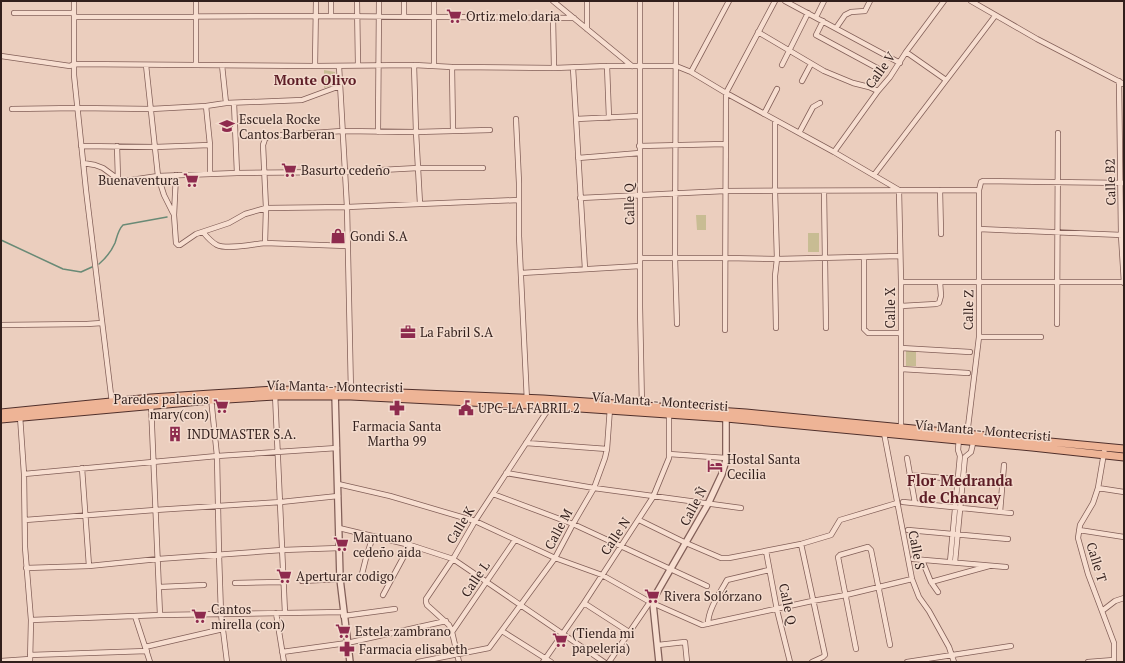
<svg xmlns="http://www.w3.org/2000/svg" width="1125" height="663" font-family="'PT Serif',serif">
	<rect width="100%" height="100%" fill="#ebcebe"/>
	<path fill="#c8bc93" d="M 324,70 L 335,72 L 335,84 L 324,88 Z
		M 696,215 L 706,215 L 706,230 L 697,230 Z
		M 808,233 L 819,233 L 819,252 L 808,252 Z
		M 906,351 L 916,351 L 916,366 L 906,366 Z"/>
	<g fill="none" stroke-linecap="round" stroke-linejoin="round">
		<path stroke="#698a76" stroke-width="1.5" d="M 1,240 L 63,269 L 81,272 L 92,267
			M 99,264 C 106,258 111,252 115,243 C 117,237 118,230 123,225 L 167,217"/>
		<g stroke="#825f58" stroke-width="6">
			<path id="minor" d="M 74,1 L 74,75 L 86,190 L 112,403
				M 357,1 L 358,65
				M 404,1 L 404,16
				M 553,1 L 632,66
				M 587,1 L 587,29
				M 640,1 L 640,307 L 642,407
				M 676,1 L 675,258 L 677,324
				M 785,1 L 900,63
				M 971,1 L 1037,39 L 1124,84
				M 14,13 L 74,13
				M 331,16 L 331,1
				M 74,17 L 316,16 L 574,18
				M 816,17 L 824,1
				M 553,18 L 554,68
				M 823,21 L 816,35 L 877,68
				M 836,28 L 845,15 L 851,12 L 865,11 L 870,1
				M 758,32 L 824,71 L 853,83 L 869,87 L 878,91
				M 906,52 L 946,80
				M 1,56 L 70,66 L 74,64 L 315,66 L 414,65 L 452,67 L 554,68 L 607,66 L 676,66 L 691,72 L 726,93 L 834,152 L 899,190 L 901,282 L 901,427
				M 146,65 L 158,176 L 164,195 L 173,213
				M 196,65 L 196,1
				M 222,65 L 226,103
				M 414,65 L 416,132 L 420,204
				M 782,65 L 808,13
				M 315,66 L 316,1
				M 339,66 L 347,207 L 351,392
				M 434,66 L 434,1
				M 607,66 L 609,118
				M 452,67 L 453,131
				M 573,68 L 585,269
				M 691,72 L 729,1
				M 802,81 L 811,64
				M 1119,81 L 1121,235 L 1124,283
				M 234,103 L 237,173
				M 206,106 L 210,145 L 210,174
				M 12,109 L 77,108 L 151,109 L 206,106 L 226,103 L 302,100 L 340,86
				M 764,114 L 777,89
				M 516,119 L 519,183 L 519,236 L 527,401
				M 576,119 L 639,116
				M 775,120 L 775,191 L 777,259 L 775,276 L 776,328
				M 378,132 L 379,1
				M 799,133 L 813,107 L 820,103
				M 81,146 L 155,147 L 210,145
				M 117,146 L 118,179
				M 639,146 L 725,144
				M 834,152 L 878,91 L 890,77 L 906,52 L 944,1
				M 578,158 L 640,153
				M 83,163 L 95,165 L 103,168 L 118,179 L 124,181 L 158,176 L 237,173 L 344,172 L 418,168 L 483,168
				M 176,175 L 174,215 L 176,243 L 178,245 L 180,245 L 196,234 L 229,223 L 245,214 L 266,208 L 347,207 L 519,200
				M 874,175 L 995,16
				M 940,190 L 941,234
				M 824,191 L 826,328
				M 580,198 L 725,191 L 979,190
				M 979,229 L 1122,235
				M 203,232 C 207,237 211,242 217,245 C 228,250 253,244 265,243 L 266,208 L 263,145 L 265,139 L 269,136 L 342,131 L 416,132 L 490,130
				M 265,243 L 347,246
				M 864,257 L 864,329 L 868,333 L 901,333
				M 641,258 L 726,258 L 777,259 L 900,256
				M 521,273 L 640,266
				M 901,282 L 1124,282
				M 901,306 L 936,304 L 939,303 L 941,296 L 940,282
				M 1057,324 L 1058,133
				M 1,325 L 87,324 L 102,323
				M 725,330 L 726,93 L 775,1
				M 979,337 L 1041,337
				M 901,348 L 970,352
				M 901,369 L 968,373
				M 275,394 L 285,613
				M 211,398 L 217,456 L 219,555 L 221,614 L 227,662
				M 151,404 L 160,615
				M 20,416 L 24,474 L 25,547 L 31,620 L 30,662
				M 884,433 L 912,579 L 919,597 L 929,611 L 949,647 L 954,662
				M 967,435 L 979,337 L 979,190 L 981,182 L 983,181 L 1124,183
				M 526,443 L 607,449
				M 1105,447 L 1098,488 L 1093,503 L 1080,525 L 1078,538 L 1088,574 L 1114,643 L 1114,662
				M 669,454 L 726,458
				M 907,458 L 915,503
				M 82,468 L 89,566
				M 506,473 L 594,488 L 741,508
				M 24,474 L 217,456 L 337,448
				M 909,475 L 1002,483
				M 338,484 L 390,496 L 475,521 L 555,558 L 602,575 L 650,602 L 702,625 L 812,601 L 846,595 L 912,579
				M 1098,488 L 1124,492
				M 493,494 L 573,524 L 707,586
				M 903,502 L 1011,513
				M 1000,512 L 1004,465
				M 25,520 L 155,510 L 281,502 L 338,496
				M 639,520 L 686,543 L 721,558 L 729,558 L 801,544 L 831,535 L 840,520 L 897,503
				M 339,528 L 410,545 L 453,559 L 604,662
				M 908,530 L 1008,539
				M 1079,530 L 1124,537
				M 801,544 L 825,655 L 823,657 L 812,662
				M 766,551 L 777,610 L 790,662
				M 913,559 L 1006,567
				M 922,560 L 931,582 L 938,592
				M 950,562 L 960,456 L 958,450 L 959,438
				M 955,562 L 965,457 L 971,452 L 974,439
				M 26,568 L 89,566 L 158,559 L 282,550 L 340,548
				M 362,574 L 366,558 L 373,536
				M 302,581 L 340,579
				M 931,582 L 989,566
				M 235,583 L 283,582
				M 159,587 L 204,585
				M 383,595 L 410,545
				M 584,603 L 629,632
				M 1102,611 L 1115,601 L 1124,598
				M 276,613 L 284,662
				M 135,616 L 150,662
				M 343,616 L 395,609
				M 31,620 L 160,615 L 343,612
				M 708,624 C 708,609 720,593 727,580 L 769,570
				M 502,631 L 551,662
				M 452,632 L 515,540
				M 658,645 L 685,642 L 687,662
				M 145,647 L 223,629
				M 856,649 L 838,557 L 840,555 L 868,547 L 871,550 L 890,645
				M 282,652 L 347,643 L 446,621
				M 30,655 L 147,651
				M 1,661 L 30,659
				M 418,662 L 489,648 L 555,558 L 573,524 L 594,488 L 605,458 L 607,449 L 610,408
				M 459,662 L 452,632 L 449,625 L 427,605 L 426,602 L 426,599 L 453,559 L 475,521 L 551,405
				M 543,662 L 584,603 L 653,497 L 669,458 L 669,411
				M 609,662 L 650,602
				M 907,662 L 1011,646
				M 1088,662 L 1114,660"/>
		</g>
		<g stroke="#825f58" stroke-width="8">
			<path id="tertiary" d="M 335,393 L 340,579 L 350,662
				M 659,662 L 653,604 L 655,596 L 708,504 L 722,474 L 726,460 L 726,414"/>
		</g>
		<g stroke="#50302c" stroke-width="9">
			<path id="primary" d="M 1,413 L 151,398 L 211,394 L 275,390 L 351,391 L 543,399 L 746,413 L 1124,449
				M 1,419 L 211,400 L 275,396 L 351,396 L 550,406 L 726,418 L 1032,447 L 1124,457"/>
		</g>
		<use href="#minor" stroke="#f7ded0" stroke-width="4.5"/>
		<use href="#tertiary" stroke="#f7ded0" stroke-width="5.5"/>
		<use href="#primary" stroke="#eeb496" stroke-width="7"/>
	</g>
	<defs>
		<g id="supermarket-bare" transform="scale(1.2)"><path d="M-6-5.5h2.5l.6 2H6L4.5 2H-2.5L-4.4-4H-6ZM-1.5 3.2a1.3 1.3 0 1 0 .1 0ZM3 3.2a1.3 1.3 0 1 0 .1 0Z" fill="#8e2b4e" stroke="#f3dbcd" stroke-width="2.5" paint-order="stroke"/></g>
		<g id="school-bare" transform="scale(1.2)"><path d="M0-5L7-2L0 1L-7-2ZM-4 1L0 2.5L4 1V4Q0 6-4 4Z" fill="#8e2b4e" stroke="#f3dbcd" stroke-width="2.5" paint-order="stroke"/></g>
		<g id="shop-bare" transform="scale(1.2)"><path d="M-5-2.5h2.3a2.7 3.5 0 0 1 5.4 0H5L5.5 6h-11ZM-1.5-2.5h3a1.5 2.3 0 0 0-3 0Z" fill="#8e2b4e" stroke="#f3dbcd" stroke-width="2.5" paint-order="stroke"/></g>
		<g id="office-bare" transform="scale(1.2)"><path d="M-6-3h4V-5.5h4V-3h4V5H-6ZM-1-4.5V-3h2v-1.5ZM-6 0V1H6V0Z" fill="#8e2b4e" stroke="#f3dbcd" stroke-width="2.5" paint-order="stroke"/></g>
		<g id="pharmacy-bare" transform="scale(1.2)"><path d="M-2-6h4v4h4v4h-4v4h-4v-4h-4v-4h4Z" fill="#8e2b4e" stroke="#f3dbcd" stroke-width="2.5" paint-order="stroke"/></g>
		<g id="civic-bare" transform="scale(1.2)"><path d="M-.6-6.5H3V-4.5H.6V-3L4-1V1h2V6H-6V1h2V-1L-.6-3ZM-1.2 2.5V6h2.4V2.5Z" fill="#8e2b4e" stroke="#f3dbcd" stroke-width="2.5" paint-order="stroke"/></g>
		<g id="building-bare" transform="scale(1.2)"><path d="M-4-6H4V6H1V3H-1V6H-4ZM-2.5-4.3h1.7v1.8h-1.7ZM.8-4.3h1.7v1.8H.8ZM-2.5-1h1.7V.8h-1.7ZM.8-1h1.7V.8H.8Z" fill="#8e2b4e" stroke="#f3dbcd" stroke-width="2.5" paint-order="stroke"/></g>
		<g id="hotel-bare" transform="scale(1.2)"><path d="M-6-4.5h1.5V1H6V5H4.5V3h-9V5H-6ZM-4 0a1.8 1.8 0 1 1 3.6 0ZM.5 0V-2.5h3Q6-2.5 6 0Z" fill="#8e2b4e" stroke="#f3dbcd" stroke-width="2.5" paint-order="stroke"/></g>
	</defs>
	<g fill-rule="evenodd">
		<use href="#supermarket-bare" x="454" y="16"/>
		<use href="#school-bare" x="227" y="126"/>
		<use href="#supermarket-bare" x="289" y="170"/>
		<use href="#supermarket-bare" x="191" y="180"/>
		<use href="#shop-bare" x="338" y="236"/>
		<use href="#office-bare" x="408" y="332"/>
		<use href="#supermarket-bare" x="221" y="406"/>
		<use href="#pharmacy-bare" x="397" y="408"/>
		<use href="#civic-bare" x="466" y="408"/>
		<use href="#building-bare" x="175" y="434"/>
		<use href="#hotel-bare" x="715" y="466"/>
		<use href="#supermarket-bare" x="341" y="544"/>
		<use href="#supermarket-bare" x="284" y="576"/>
		<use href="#supermarket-bare" x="652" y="596"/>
		<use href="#supermarket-bare" x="199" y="616"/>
		<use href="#supermarket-bare" x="343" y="631"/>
		<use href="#supermarket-bare" x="560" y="640"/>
		<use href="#pharmacy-bare" x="347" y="649"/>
	</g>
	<g text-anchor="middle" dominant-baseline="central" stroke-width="3" stroke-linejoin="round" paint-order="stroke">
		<g font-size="13" fill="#321f1c" stroke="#f3dbcd" text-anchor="start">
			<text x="466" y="16">Ortiz melo daria</text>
			<text x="239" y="119">Escuela Rocke<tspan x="239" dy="15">Cantos Barberan</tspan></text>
			<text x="301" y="170">Basurto cedeño</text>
			<text x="179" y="180" text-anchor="end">Buenaventura</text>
			<text x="350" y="236">Gondi S.A</text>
			<text x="420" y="332">La Fabril S.A</text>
			<text x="209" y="399" text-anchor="end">Paredes palacios<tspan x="209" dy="15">mary(con)</tspan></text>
			<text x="478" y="408">UPC-LA FABRIL 2</text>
			<text x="397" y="426" text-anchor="middle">Farmacia Santa<tspan x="397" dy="15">Martha 99</tspan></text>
			<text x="187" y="434">INDUMASTER S.A.</text>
			<text x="727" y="459">Hostal Santa<tspan x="727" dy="15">Cecilia</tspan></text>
			<text x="353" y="537">Mantuano<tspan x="353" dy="15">cedeño aida</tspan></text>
			<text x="296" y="576">Aperturar codigo</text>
			<text x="664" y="596">Rivera Solórzano</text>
			<text x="211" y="609">Cantos<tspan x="211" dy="15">mirella (con)</tspan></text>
			<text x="355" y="631">Estela zambrano</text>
			<text x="572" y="633">(Tienda mi<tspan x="572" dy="15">papeleria)</tspan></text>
			<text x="359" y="649">Farmacia elisabeth</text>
		</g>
		<g font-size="13" fill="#321f1c" stroke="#f3dbcd">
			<text transform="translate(880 70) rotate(-54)">Calle V</text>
			<text transform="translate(1110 182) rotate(-91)">Calle B2</text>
			<text transform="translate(629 204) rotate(-91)">Calle Q</text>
			<text transform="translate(890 308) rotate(-90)">Calle X</text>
			<text transform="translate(968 310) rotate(-89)">Calle Z</text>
			<text transform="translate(335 386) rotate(1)">Vía Manta - Montecristi</text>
			<text transform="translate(660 401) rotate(4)">Vía Manta - Montecristi</text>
			<text transform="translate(983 430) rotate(5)">Vía Manta - Montecristi</text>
			<text transform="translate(693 506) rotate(-62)">Calle Ñ</text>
			<text transform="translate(460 525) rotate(-59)">Calle K</text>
			<text transform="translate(558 529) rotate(-62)">Calle M</text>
			<text transform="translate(615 536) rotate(-56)">Calle N</text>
			<text transform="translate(917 550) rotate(79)">Calle S</text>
			<text transform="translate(1097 562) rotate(73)">Calle T</text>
			<text transform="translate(475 579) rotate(-56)">Calle L</text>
			<text transform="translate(788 604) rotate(78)">Calle Q</text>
		</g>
		<g font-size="14" font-weight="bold" fill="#5d1d26" stroke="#f3dbcd">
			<text x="315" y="79">Monte Olivo</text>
		</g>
		<g font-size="15" font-weight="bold" fill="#5d1d26" stroke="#f3dbcd">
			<text x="960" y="480">Flor Medranda<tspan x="960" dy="17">de Chancay</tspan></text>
		</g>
	</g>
	<rect width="1125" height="663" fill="none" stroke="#321f1c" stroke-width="4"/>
</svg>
